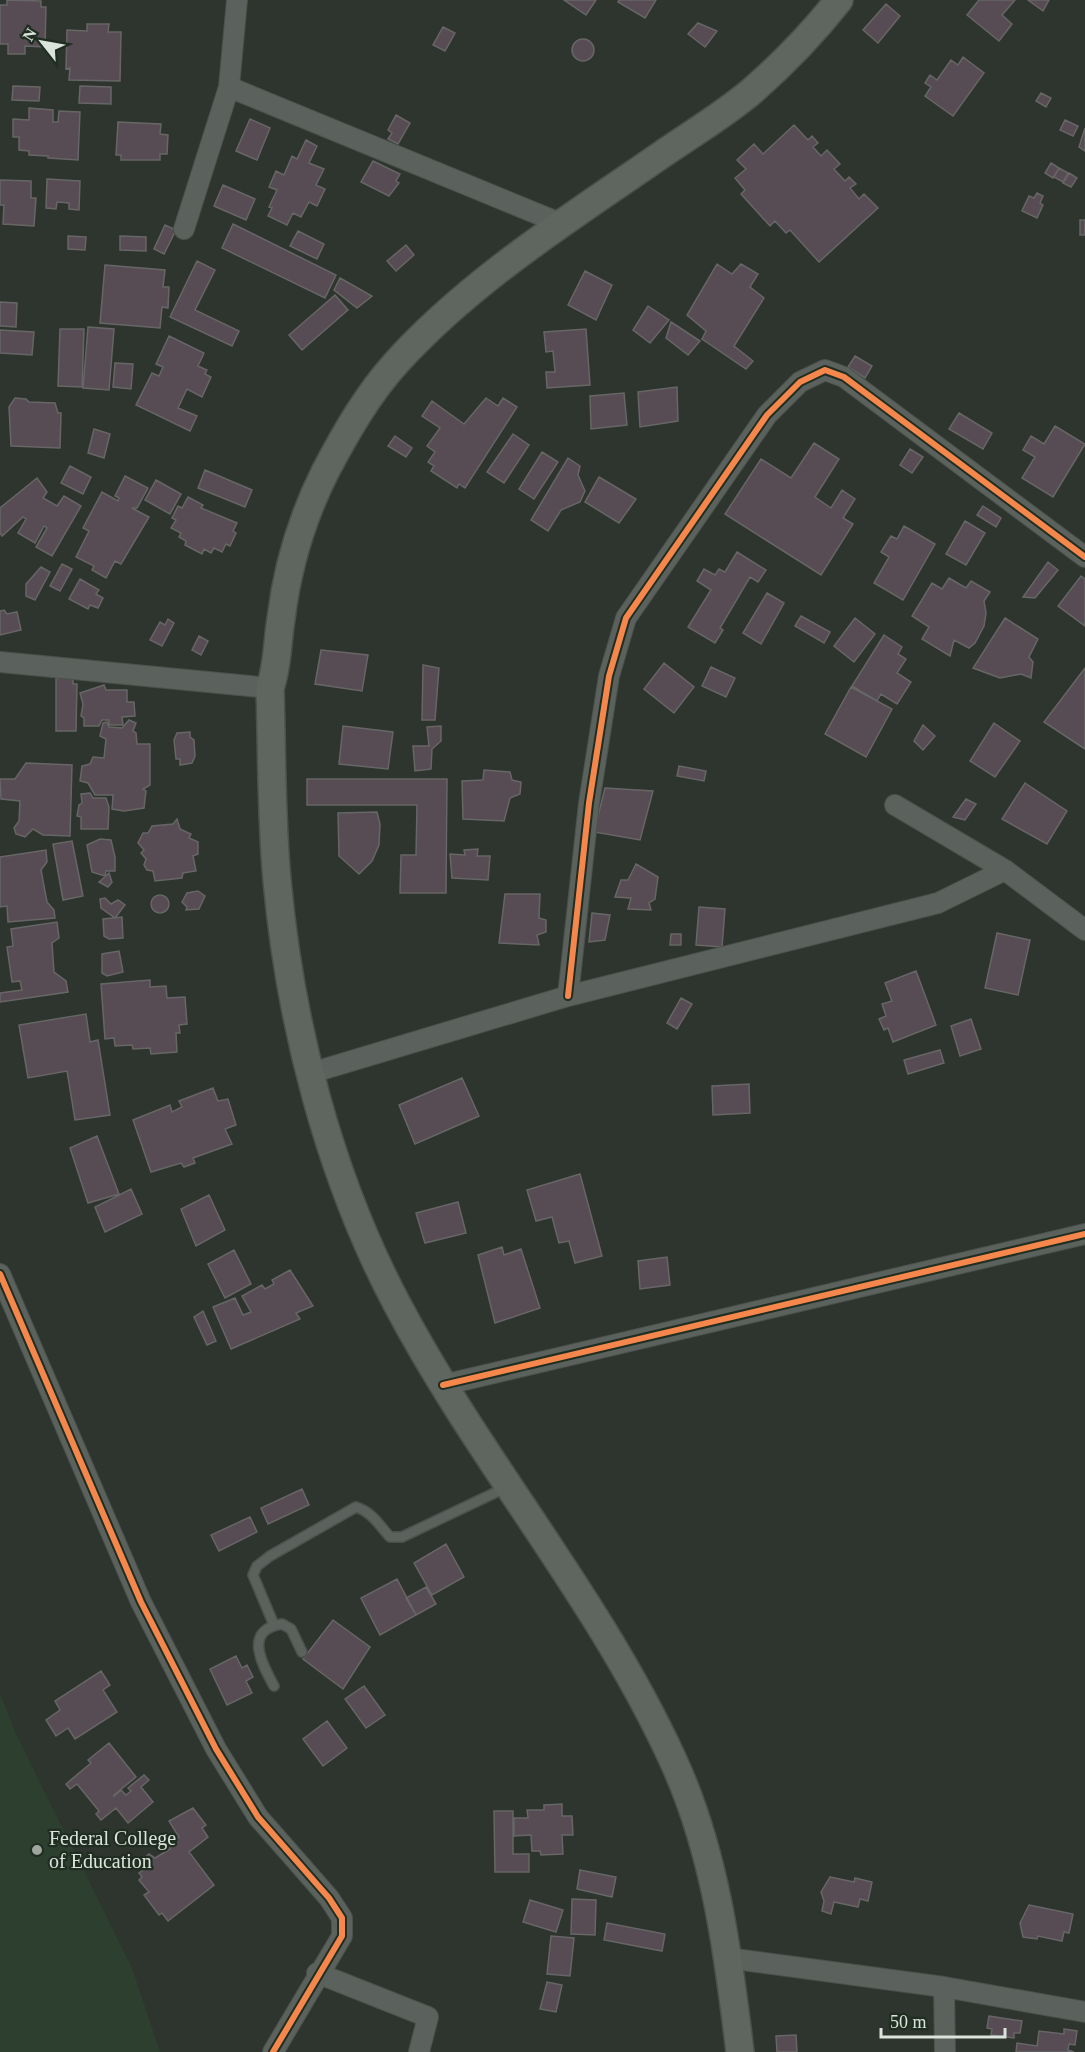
<svg xmlns="http://www.w3.org/2000/svg" width="1085" height="2052" font-family="'Times New Roman',serif">
	<rect width="100%" height="100%" fill="#2e342e"/>
	<path fill="#2d3f2e" d="M 0,1693 L 15,1732 L 132,1968 L 160,2052 L 0,2052 Z"/>
	<path fill="#574c54" stroke="#676666" stroke-width="1.5" d="M 7,0 L 41,1 L 41,7 L 46,7 L 45,47 L 25,46 L 25,54 L 8,54 L 8,44 L 0,44 L 0,5 L 7,5 Z
		M 564,0 L 596,0 L 586,15 Z
		M 619,0 L 656,0 L 645,18 L 618,2 Z
		M 979,0 L 1015,0 L 1002,15 L 1012,24 L 999,41 L 967,15 Z
		M 1028,0 L 1049,0 L 1043,11 Z
		M 886,4 L 900,16 L 878,43 L 863,30 Z
		M 698,23 L 717,31 L 705,47 L 688,34 Z
		M 87,24 L 109,24 L 108,32 L 121,32 L 120,81 L 69,80 L 70,68 L 66,69 L 67,30 L 87,31 Z
		M 443,27 L 455,33 L 445,51 L 433,45 Z
		M572 50a11 11 0 1 1 22 0a11 11 0 1 1-22 0Z
		M 963,57 L 984,73 L 953,116 L 925,96 L 931,87 L 925,83 L 930,75 L 937,80 L 951,60 L 958,65 Z
		M 13,86 L 40,87 L 39,101 L 12,100 Z
		M 80,86 L 111,87 L 111,104 L 79,103 Z
		M 1041,93 L 1051,98 L 1046,107 L 1036,101 Z
		M 29,108 L 53,110 L 53,122 L 58,122 L 59,111 L 80,112 L 78,160 L 48,158 L 48,156 L 29,155 L 29,151 L 19,150 L 19,137 L 13,137 L 13,119 L 29,120 Z
		M 396,115 L 410,123 L 398,144 L 388,139 L 392,133 L 388,130 Z
		M 250,119 L 270,128 L 257,160 L 236,151 Z
		M 1065,120 L 1078,126 L 1073,136 L 1060,130 Z
		M 118,122 L 161,124 L 160,134 L 168,135 L 167,154 L 160,154 L 160,160 L 121,160 L 121,155 L 116,155 Z
		M 794,125 L 808,140 L 812,136 L 818,143 L 813,147 L 821,156 L 827,150 L 840,164 L 834,169 L 845,181 L 849,177 L 856,184 L 850,188 L 859,199 L 864,194 L 878,208 L 819,262 L 790,230 L 786,233 L 775,221 L 770,226 L 741,194 L 745,190 L 735,178 L 746,169 L 737,160 L 754,144 L 763,154 Z
		M 1085,128 L 1085,151 L 1079,147 Z
		M 306,140 L 317,146 L 309,163 L 324,169 L 316,185 L 325,189 L 317,206 L 309,202 L 301,217 L 293,213 L 287,225 L 268,216 L 272,208 L 269,207 L 277,190 L 269,187 L 276,171 L 284,175 L 292,156 L 297,159 Z
		M 373,161 L 400,174 L 396,181 L 399,183 L 389,196 L 361,182 Z
		M 1051,163 L 1059,168 L 1053,178 L 1045,173 Z
		M 1059,168 L 1068,173 L 1063,182 L 1054,177 Z
		M 1069,173 L 1077,178 L 1071,187 L 1063,183 Z
		M 47,179 L 80,181 L 79,210 L 69,209 L 69,203 L 57,202 L 56,209 L 46,208 Z
		M 0,180 L 31,181 L 31,198 L 36,198 L 34,226 L 3,224 L 4,205 L 0,205 Z
		M 223,185 L 255,199 L 246,220 L 214,206 Z
		M 1037,193 L 1043,196 L 1040,203 L 1043,205 L 1037,218 L 1022,211 L 1029,196 L 1034,198 Z
		M 1080,220 L 1085,220 L 1085,235 L 1080,235 Z
		M 233,224 L 336,275 L 325,298 L 222,248 Z
		M 165,225 L 176,230 L 164,254 L 154,249 Z
		M 298,231 L 324,244 L 317,259 L 290,246 Z
		M 68,236 L 86,237 L 85,250 L 68,249 Z
		M 120,236 L 146,237 L 146,251 L 120,250 Z
		M 406,245 L 414,255 L 396,271 L 387,261 Z
		M 197,261 L 215,270 L 195,310 L 239,331 L 232,346 L 170,317 Z
		M 717,264 L 732,274 L 741,264 L 758,274 L 750,287 L 764,298 L 734,346 L 753,361 L 746,369 L 702,339 L 706,331 L 687,315 Z
		M 105,265 L 165,270 L 163,287 L 169,287 L 168,308 L 162,307 L 160,328 L 100,323 Z
		M 585,271 L 612,285 L 596,320 L 568,305 Z
		M 340,278 L 372,296 L 357,308 L 334,290 Z
		M 335,295 L 348,310 L 302,350 L 289,335 Z
		M 0,302 L 17,303 L 16,327 L 0,326 Z
		M 648,306 L 669,320 L 650,343 L 633,330 Z
		M 671,322 L 700,341 L 688,355 L 666,338 Z
		M 88,327 L 114,329 L 109,390 L 83,388 Z
		M 60,329 L 84,329 L 82,387 L 58,386 Z
		M 586,329 L 590,385 L 547,388 L 546,372 L 555,372 L 553,351 L 546,352 L 544,332 Z
		M 0,330 L 34,332 L 32,355 L 0,353 Z
		M 169,336 L 204,353 L 198,366 L 207,370 L 205,374 L 211,377 L 202,397 L 187,389 L 178,408 L 197,416 L 190,431 L 136,405 L 152,373 L 159,376 L 163,367 L 156,364 Z
		M 855,356 L 872,366 L 865,378 L 848,367 Z
		M 115,363 L 133,364 L 131,389 L 113,387 Z
		M 677,387 L 678,421 L 640,427 L 638,392 Z
		M 624,393 L 627,425 L 591,429 L 590,396 Z
		M 15,398 L 26,399 L 29,402 L 55,403 L 58,413 L 61,413 L 60,448 L 11,446 L 9,407 Z
		M 486,398 L 498,406 L 503,398 L 517,407 L 465,488 L 459,484 L 457,488 L 431,471 L 434,466 L 428,462 L 435,452 L 427,446 L 440,428 L 422,416 L 432,401 L 464,424 Z
		M 959,413 L 992,433 L 983,449 L 949,429 Z
		M 1055,426 L 1085,444 L 1053,497 L 1022,478 L 1035,457 L 1023,450 L 1031,436 L 1044,444 Z
		M 94,429 L 110,434 L 104,458 L 88,453 Z
		M 513,434 L 529,445 L 504,483 L 487,472 Z
		M 395,436 L 412,448 L 406,457 L 388,446 Z
		M 814,443 L 839,459 L 815,497 L 831,508 L 842,490 L 855,499 L 843,518 L 853,524 L 821,575 L 725,514 L 761,459 L 791,478 Z
		M 910,449 L 923,457 L 912,473 L 900,465 Z
		M 542,452 L 558,462 L 534,499 L 519,489 Z
		M 568,458 L 580,466 L 578,475 L 585,491 L 580,502 L 561,510 L 548,531 L 531,520 Z
		M 70,466 L 91,477 L 83,494 L 61,483 Z
		M 205,470 L 252,490 L 245,507 L 198,488 Z
		M 125,476 L 148,488 L 137,508 L 132,508 L 149,517 L 121,564 L 115,561 L 106,578 L 92,570 L 94,566 L 76,557 L 89,531 L 83,528 L 102,492 L 118,501 L 119,498 L 115,496 Z
		M 599,477 L 636,499 L 619,523 L 585,502 Z
		M 37,478 L 47,492 L 43,498 L 57,506 L 64,496 L 81,506 L 52,556 L 36,547 L 47,528 L 44,526 L 35,543 L 18,533 L 26,519 L 23,517 L 2,536 L 0,533 L 0,508 Z
		M 156,480 L 181,494 L 170,514 L 145,500 Z
		M 188,497 L 203,505 L 201,508 L 237,523 L 233,531 L 236,533 L 230,546 L 226,544 L 222,552 L 214,548 L 211,553 L 204,549 L 202,554 L 185,545 L 186,541 L 179,537 L 181,533 L 171,528 L 176,520 L 172,518 L 178,506 L 182,508 Z
		M 983,506 L 1001,518 L 996,527 L 977,515 Z
		M 965,521 L 985,533 L 966,565 L 946,554 Z
		M 904,526 L 935,544 L 903,600 L 874,583 L 889,557 L 881,552 L 891,536 L 897,539 Z
		M 737,552 L 766,570 L 758,582 L 750,577 L 720,628 L 723,630 L 715,643 L 688,627 L 711,590 L 697,581 L 704,569 L 715,575 L 719,569 L 725,572 Z
		M 1048,562 L 1058,570 L 1035,598 L 1023,597 Z
		M 62,564 L 72,569 L 60,591 L 50,586 Z
		M 41,567 L 50,572 L 35,600 L 26,596 L 26,584 Z
		M 1081,576 L 1085,579 L 1085,626 L 1058,606 Z
		M 949,578 L 966,588 L 971,581 L 990,592 L 984,601 L 986,613 L 984,626 L 975,643 L 969,648 L 954,640 L 950,656 L 922,639 L 929,627 L 912,616 L 932,583 L 942,589 Z
		M 80,579 L 99,590 L 96,594 L 103,598 L 98,608 L 90,605 L 88,609 L 69,599 Z
		M 767,593 L 784,603 L 761,644 L 743,633 Z
		M 4,610 L 7,614 L 17,612 L 21,630 L 0,635 L 0,611 Z
		M 801,616 L 830,632 L 824,643 L 795,626 Z
		M 855,618 L 875,634 L 854,662 L 834,646 Z
		M 1005,618 L 1038,639 L 1029,657 L 1033,662 L 1031,678 L 1021,674 L 1000,678 L 973,668 Z
		M 168,619 L 174,623 L 162,646 L 150,640 L 160,622 L 165,625 Z
		M 884,635 L 902,647 L 898,654 L 906,659 L 897,673 L 911,682 L 897,704 L 881,694 L 877,701 L 852,686 Z
		M 199,636 L 208,641 L 201,655 L 192,650 Z
		M 321,650 L 368,655 L 362,691 L 315,684 Z
		M 664,663 L 694,687 L 674,713 L 644,689 Z
		M 423,665 L 439,668 L 435,720 L 422,720 Z
		M 711,667 L 735,678 L 726,697 L 702,686 Z
		M 1085,668 L 1085,749 L 1044,722 Z
		M 56,678 L 73,678 L 73,684 L 77,684 L 76,731 L 56,731 Z
		M 104,685 L 106,690 L 127,690 L 127,702 L 134,702 L 135,716 L 122,717 L 123,725 L 109,725 L 109,720 L 102,720 L 99,726 L 84,726 L 84,718 L 81,716 L 83,704 L 80,693 Z
		M 851,687 L 892,709 L 866,757 L 825,734 Z
		M 129,720 L 136,723 L 133,731 L 136,733 L 137,744 L 150,744 L 150,785 L 143,789 L 146,791 L 144,808 L 124,811 L 112,809 L 113,795 L 95,795 L 88,783 L 80,781 L 82,766 L 90,764 L 93,757 L 104,758 L 106,739 L 100,736 L 103,723 L 107,722 L 109,727 L 122,728 Z
		M 994,723 L 1020,741 L 995,777 L 970,761 Z
		M 923,725 L 935,736 L 923,750 L 914,741 Z
		M 343,726 L 393,732 L 388,769 L 339,764 Z
		M 441,726 L 441,741 L 432,749 L 431,769 L 415,771 L 413,746 L 429,746 L 427,727 Z
		M 190,732 L 190,737 L 194,740 L 195,756 L 192,763 L 180,765 L 180,759 L 176,759 L 174,740 L 177,733 Z
		M 26,763 L 72,765 L 70,836 L 43,835 L 33,829 L 25,837 L 16,834 L 14,828 L 19,821 L 20,801 L 1,799 L 0,779 L 15,779 Z
		M 679,766 L 706,771 L 704,781 L 677,776 Z
		M 484,770 L 510,772 L 512,780 L 521,782 L 520,794 L 510,798 L 504,821 L 463,819 L 462,781 L 483,780 Z
		M 307,779 L 447,779 L 446,893 L 400,893 L 401,855 L 416,855 L 417,805 L 307,805 Z
		M 1025,783 L 1067,811 L 1047,844 L 1002,819 Z
		M 605,788 L 653,791 L 640,840 L 594,832 Z
		M 90,793 L 93,798 L 106,798 L 109,807 L 108,829 L 81,829 L 81,817 L 77,816 L 79,805 L 82,803 L 81,794 Z
		M 966,799 L 976,804 L 965,820 L 953,817 Z
		M 377,812 L 380,824 L 379,845 L 372,861 L 359,874 L 339,856 L 338,813 Z
		M 177,819 L 180,829 L 191,834 L 189,838 L 198,842 L 198,854 L 193,856 L 196,871 L 183,873 L 182,878 L 155,881 L 153,871 L 147,870 L 144,865 L 146,859 L 141,853 L 144,850 L 138,843 L 143,833 L 148,833 L 152,826 L 173,824 Z
		M 100,839 L 111,840 L 115,857 L 115,871 L 106,871 L 105,876 L 92,872 L 87,845 Z
		M 72,841 L 83,896 L 63,900 L 53,844 Z
		M 478,849 L 477,856 L 490,856 L 488,880 L 452,878 L 450,854 L 465,855 L 464,850 Z
		M 46,850 L 47,862 L 41,870 L 47,902 L 54,910 L 55,918 L 8,922 L 7,906 L 0,907 L 0,857 Z
		M 636,864 L 658,877 L 655,899 L 649,903 L 651,910 L 628,909 L 631,898 L 615,897 L 621,880 L 628,880 Z
		M 109,873 L 112,882 L 108,887 L 99,882 Z
		M 198,891 L 205,896 L 199,909 L 186,910 L 187,907 L 182,902 L 187,893 Z
		M 505,894 L 540,894 L 539,918 L 546,920 L 546,932 L 537,935 L 539,945 L 499,943 Z
		M151 904a9 9 0 1 1 18 0a9 9 0 1 1-18 0Z
		M 105,898 L 111,904 L 118,900 L 125,905 L 115,918 L 101,908 L 100,899 Z
		M 699,907 L 725,909 L 722,947 L 696,945 Z
		M 592,913 L 610,915 L 605,940 L 589,942 Z
		M 122,917 L 123,938 L 109,939 L 104,936 L 103,919 Z
		M 57,922 L 59,938 L 52,943 L 54,972 L 66,981 L 68,992 L 0,1002 L 0,993 L 22,990 L 20,981 L 12,982 L 7,947 L 13,946 L 11,929 Z
		M 997,933 L 1030,940 L 1018,995 L 985,988 Z
		M 671,934 L 681,934 L 681,945 L 670,945 Z
		M 119,951 L 123,972 L 107,976 L 102,973 L 102,954 Z
		M 916,971 L 936,1025 L 893,1042 L 888,1028 L 884,1030 L 879,1019 L 886,1016 L 882,1004 L 892,1001 L 885,983 Z
		M 150,980 L 150,987 L 166,986 L 167,998 L 185,997 L 187,1024 L 179,1025 L 180,1033 L 176,1033 L 177,1052 L 151,1054 L 150,1048 L 133,1049 L 132,1045 L 115,1046 L 114,1038 L 105,1039 L 101,984 Z
		M 681,998 L 692,1004 L 677,1029 L 667,1023 Z
		M 86,1014 L 90,1042 L 98,1040 L 110,1115 L 75,1120 L 67,1071 L 28,1078 L 19,1025 Z
		M 971,1019 L 981,1049 L 960,1056 L 951,1026 Z
		M 940,1050 L 944,1063 L 908,1074 L 904,1060 Z
		M 462,1078 L 479,1116 L 415,1144 L 399,1105 Z
		M 749,1084 L 750,1113 L 713,1115 L 712,1086 Z
		M 213,1088 L 218,1101 L 228,1099 L 236,1125 L 225,1129 L 232,1144 L 193,1158 L 195,1163 L 184,1167 L 181,1163 L 151,1172 L 133,1120 L 170,1105 L 172,1112 L 182,1107 L 179,1101 Z
		M 97,1136 L 119,1194 L 88,1203 L 70,1148 Z
		M 580,1174 L 602,1256 L 575,1263 L 569,1241 L 559,1243 L 552,1217 L 536,1221 L 527,1190 Z
		M 131,1189 L 142,1214 L 105,1232 L 95,1207 Z
		M 209,1195 L 225,1230 L 196,1246 L 181,1209 Z
		M 458,1202 L 466,1233 L 425,1243 L 416,1213 Z
		M 502,1247 L 504,1255 L 521,1249 L 540,1308 L 495,1323 L 478,1255 Z
		M 234,1250 L 251,1284 L 225,1298 L 208,1264 Z
		M 667,1257 L 670,1285 L 640,1289 L 638,1261 Z
		M 290,1270 L 313,1306 L 296,1313 L 300,1319 L 231,1349 L 213,1307 L 235,1298 L 243,1315 L 251,1312 L 242,1296 L 262,1285 L 265,1289 L 274,1284 L 272,1280 Z
		M 203,1311 L 216,1341 L 207,1345 L 194,1317 Z
		M 302,1489 L 309,1505 L 268,1524 L 261,1508 Z
		M 250,1517 L 257,1532 L 219,1551 L 211,1535 Z
		M 446,1544 L 464,1577 L 432,1595 L 414,1563 Z
		M 397,1579 L 416,1615 L 380,1635 L 361,1598 Z
		M 426,1587 L 436,1604 L 416,1615 L 406,1598 Z
		M 333,1620 L 370,1647 L 343,1689 L 303,1659 Z
		M 236,1656 L 242,1668 L 247,1665 L 253,1677 L 246,1681 L 252,1693 L 227,1705 L 210,1669 Z
		M 101,1671 L 110,1685 L 103,1690 L 117,1712 L 75,1739 L 68,1728 L 56,1736 L 46,1720 L 60,1710 L 55,1701 Z
		M 364,1686 L 385,1715 L 366,1728 L 345,1699 Z
		M 327,1721 L 347,1748 L 323,1766 L 303,1739 Z
		M 109,1743 L 136,1777 L 114,1795 L 114,1796 L 121,1790 L 126,1795 L 131,1791 L 128,1788 L 144,1775 L 149,1780 L 141,1787 L 153,1802 L 128,1823 L 116,1808 L 101,1820 L 96,1814 L 99,1811 L 77,1784 L 70,1789 L 66,1784 L 91,1763 L 88,1760 Z
		M 562,1804 L 562,1816 L 572,1816 L 573,1835 L 562,1835 L 563,1854 L 541,1855 L 540,1851 L 532,1851 L 531,1835 L 514,1836 L 514,1818 L 528,1818 L 527,1810 L 544,1810 L 544,1805 Z
		M 193,1808 L 206,1825 L 202,1828 L 208,1837 L 189,1852 L 214,1885 L 168,1921 L 162,1913 L 159,1915 L 144,1895 L 149,1892 L 139,1880 L 142,1877 L 139,1873 L 145,1869 L 139,1862 L 149,1854 L 155,1858 L 170,1849 L 167,1845 L 179,1837 L 169,1821 Z
		M 494,1811 L 513,1811 L 513,1854 L 529,1854 L 529,1872 L 495,1872 Z
		M 580,1870 L 616,1877 L 612,1897 L 577,1889 Z
		M 830,1877 L 854,1882 L 855,1878 L 872,1882 L 868,1901 L 860,1899 L 858,1907 L 834,1902 L 831,1914 L 822,1911 L 824,1901 L 821,1892 Z
		M 572,1899 L 596,1900 L 595,1935 L 571,1934 Z
		M 530,1900 L 563,1910 L 556,1932 L 523,1922 Z
		M 1029,1905 L 1073,1914 L 1069,1933 L 1064,1932 L 1062,1941 L 1038,1936 L 1037,1939 L 1023,1937 L 1020,1923 Z
		M 607,1923 L 665,1934 L 662,1951 L 604,1940 Z
		M 551,1936 L 574,1938 L 570,1976 L 547,1974 Z
		M 547,1982 L 562,1985 L 556,2012 L 540,2009 Z
		M 989,2016 L 1022,2021 L 1020,2033 L 1014,2033 L 1014,2038 L 991,2035 L 992,2029 L 987,2028 Z
		M 1064,2029 L 1077,2031 L 1075,2045 L 1069,2044 L 1068,2050 L 1074,2052 L 1016,2052 L 1017,2043 L 1037,2046 L 1039,2031 L 1064,2034 Z
		M 796,2035 L 797,2052 L 777,2052 L 776,2036 Z"/>
	<g fill="none" stroke-linecap="round" stroke-linejoin="round">
		<g stroke="#4a504a" stroke-width="12">
			<path id="lane" d="M 274,1625 L 253,1575 L 257,1566 L 270,1556 L 356,1507 C 372,1512 379,1525 390,1537 L 402,1537 L 507,1487
				M 274,1686 C 262,1664 243,1630 282,1624 L 291,1629 L 302,1652"/>
		</g>
		<g stroke="#4a504a" stroke-width="22">
			<path id="street" d="M 229,87 L 562,224
				M 184,229 L 229,87 L 237,0
				M 0,662 L 270,688
				M 895,805 L 1005,870 L 1085,930
				M 568,996 L 589,803 L 609,676 L 626,618 L 767,415 L 800,382 L 825,370 L 844,377 L 1085,557
				M 311,1073 L 568,996 L 938,903 L 1005,870
				M 0,1274 L 141,1602 L 216,1749 L 258,1817 L 329,1898 L 342,1918 L 342,1936 L 273,2052
				M 443,1385 L 1085,1234
				M 727,1958 L 944,1987 L 1085,2012
				M 317,1973 L 428,2017 L 419,2052
				M 944,1987 L 945,2052"/>
		</g>
		<g stroke="#4a504a" stroke-width="30">
			<path id="secondary" d="M 740,2052 C 728,1952 715,1850 672,1758 C 598,1597 479,1460 397,1304 C 329,1176 290,1023 277,880 C 271,816 272,752 270,688 C 278,665 277,643 281,619 C 287,569 302,518 325,472 C 345,434 367,395 396,363 C 472,279 572,217 664,153 C 693,133 725,114 752,91 C 784,63 813,33 839,0"/>
		</g>
		<use href="#lane" stroke="#5b615c" stroke-width="9"/>
		<use href="#street" stroke="#5b615c" stroke-width="20"/>
		<use href="#secondary" stroke="#5e665f" stroke-width="27"/>
		<g stroke="#202e21" stroke-width="10">
			<path id="cycleway" d="M 568,996 L 589,803 L 609,676 L 626,618 L 767,415 L 800,382 L 825,370 L 844,377 L 1085,557
				M 0,1274 L 141,1602 L 216,1749 L 258,1817 L 329,1898 L 342,1918 L 342,1936 L 273,2052
				M 443,1385 L 1085,1234"/>
		</g>
		<use href="#cycleway" stroke="#f5874c" stroke-width="6"/>
	</g>
	<circle fill="#9ea69e" stroke="#202e21" stroke-width="2" cx="37" cy="1850" r="6"/>
	<g text-anchor="middle" dominant-baseline="central" stroke-width="4.5" stroke-linejoin="round" paint-order="stroke">
		<g font-size="20" fill="#dbe4db" stroke="#202e21" text-anchor="start">
			<text x="49" y="1838">Federal College<tspan x="49" dy="23">of Education</tspan></text>
		</g>
	</g>
	<g transform="translate(42 42) rotate(301)" stroke="#202e21" stroke-width="4.5" paint-order="stroke">
	<path d="M0-4.5L10 22L0 15L-10 22Z" fill="#dbe4db"/>
	<text y="-9" font-size="16" font-weight="bold" text-anchor="middle" fill="#dbe4db">N</text>
	</g>
	<path d="M881 2028v9h124v-9" fill="none" stroke="#dbe4db" stroke-width="3"/>
	<text x="890" y="2028" font-size="18" fill="#dbe4db" stroke="#202e21" stroke-width="4.5" paint-order="stroke">50 m</text>
</svg>
